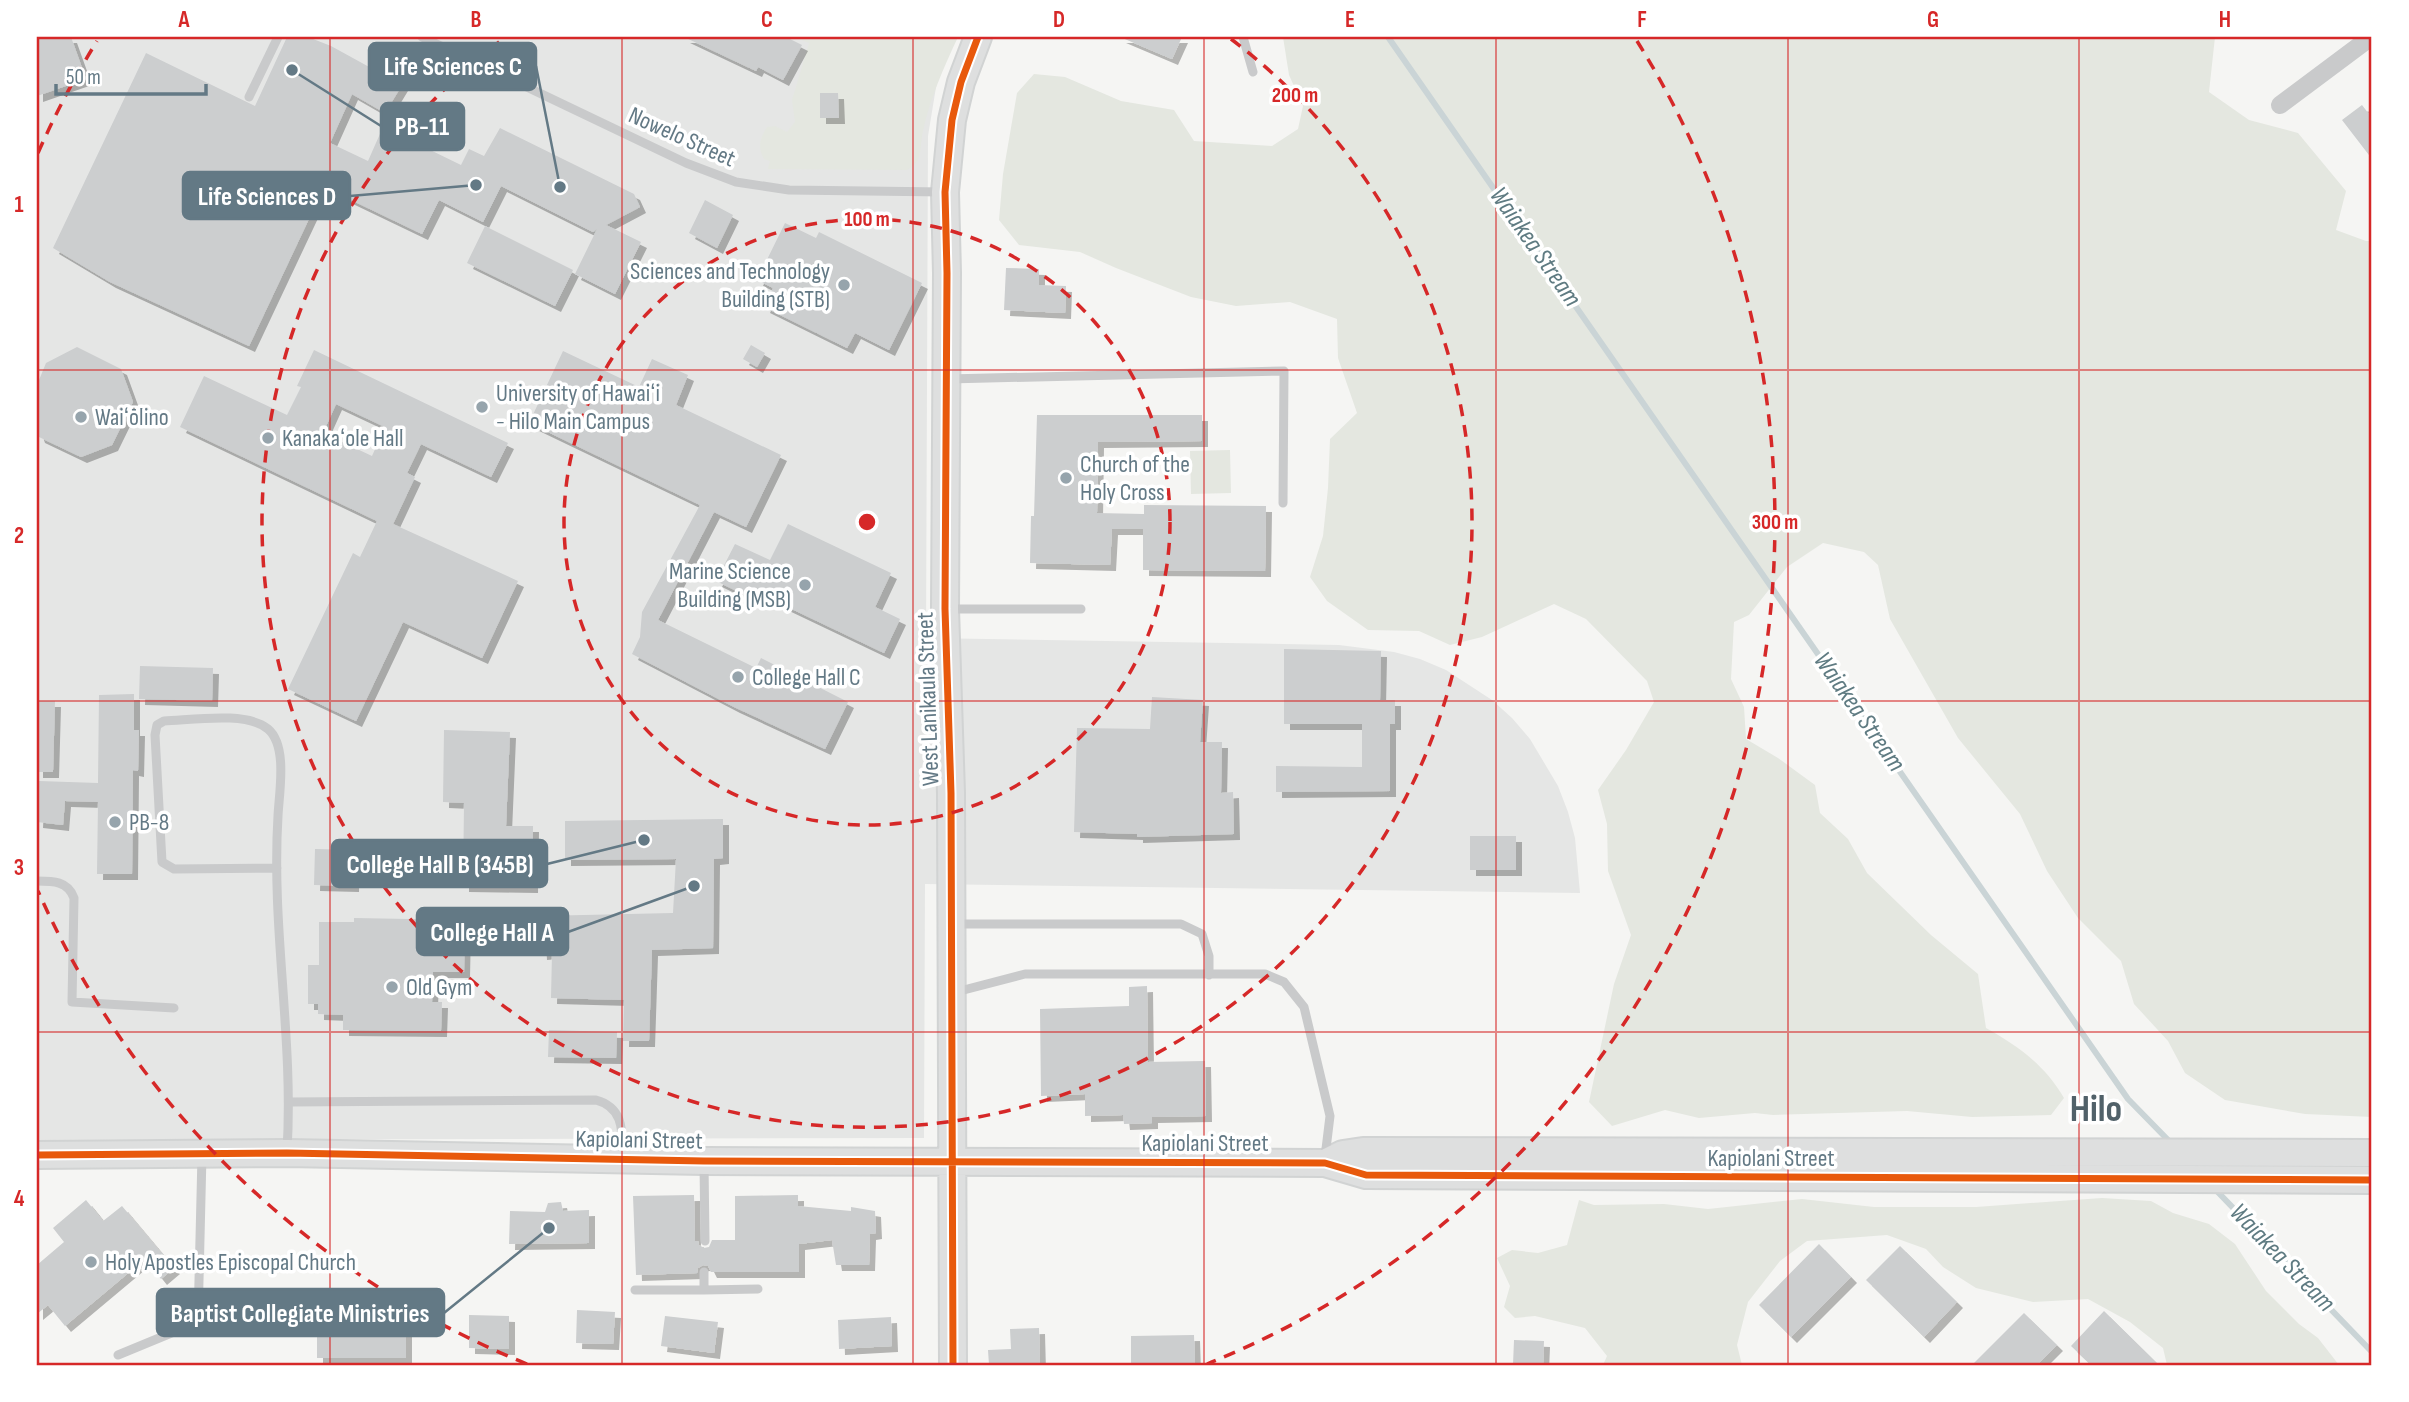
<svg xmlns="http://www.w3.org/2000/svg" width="2409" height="1402" font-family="'Sofia Sans Condensed',sans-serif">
	<defs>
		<filter id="shadow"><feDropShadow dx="6" dy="6" stdDeviation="0" flood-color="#0004"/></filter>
	</defs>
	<rect width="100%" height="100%" fill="#f5f5f3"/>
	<path fill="#e5e6e5" d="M 37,37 L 952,37 L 938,75 L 928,136 L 926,638 L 1339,645 L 1394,652 L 1420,659 L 1446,670 L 1492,700 L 1512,718 L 1530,739 L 1558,786 L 1568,812 L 1575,838 L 1580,893 L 925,884 L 924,1138 L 37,1140 Z"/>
	<path fill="#e4e7e0" d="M 794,37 L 888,37 L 892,40 L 897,37 L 958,37 C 944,67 930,98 923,131 C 919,148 924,161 907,170 L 768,169 L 770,161 L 764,159 C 757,146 760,139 767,127 L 775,126 L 787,132 L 795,122 L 792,100 L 809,43 Z
		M 1283,37 L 2215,37 L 2209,92 L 2249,120 L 2298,133 L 2346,191 L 2336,230 L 2366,241 L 2372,241 L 2372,1117 L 2305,1114 L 2225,1100 L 2185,1073 L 2168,1041 L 2134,1004 L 2121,961 L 2078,918 L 2047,871 L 2020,814 L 1958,738 L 1890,619 L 1878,565 L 1864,552 L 1823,543 L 1787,567 L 1749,615 L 1734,622 L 1731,679 L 1744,707 L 1746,739 L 1778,758 L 1815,785 L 1820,813 L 1848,839 L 1867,873 L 1931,935 L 1978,974 L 1986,1028 C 2018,1046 2045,1065 2064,1098 L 2051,1115 L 1972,1117 L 1907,1111 L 1773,1115 L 1755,1113 L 1699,1118 L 1665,1110 L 1612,1126 L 1589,1102 L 1614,984 L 1631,935 L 1608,871 L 1607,824 L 1598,790 L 1626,750 L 1654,702 L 1647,681 L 1586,619 L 1554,604 L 1482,637 L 1450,645 L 1419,631 L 1368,630 L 1327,601 L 1310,577 L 1323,536 L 1328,488 L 1330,439 L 1357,413 L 1338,358 L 1337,319 L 1290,302 L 1236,306 L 1191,297 L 1116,268 L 1080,252 L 1019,245 L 999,220 L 1003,174 L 1017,93 L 1034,74 L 1065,77 L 1121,101 L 1174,110 L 1194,141 L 1272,146 L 1298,129 L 1303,106 L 1289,75 Z
		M 1230,450 L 1231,493 L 1191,494 L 1190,451 Z
		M 2102,1198 L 2151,1201 L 2173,1213 L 2209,1224 L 2235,1244 L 2266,1291 L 2299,1324 L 2318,1338 L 2339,1365 L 2167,1365 L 2163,1348 L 2130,1322 L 2088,1299 L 2033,1302 L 1976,1288 L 1943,1267 L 1926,1249 L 1887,1235 L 1807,1241 L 1780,1261 L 1748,1302 L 1737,1345 L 1742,1365 L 1603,1365 L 1607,1356 L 1585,1328 L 1535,1316 L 1515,1318 L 1504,1307 L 1510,1286 L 1497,1258 L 1512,1250 L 1538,1253 L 1567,1245 L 1579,1200 L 1594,1205 L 1664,1204 L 1708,1209 L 1802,1199 L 1874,1207 L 1976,1207 Z"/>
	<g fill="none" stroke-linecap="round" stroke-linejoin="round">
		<path stroke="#cad4d6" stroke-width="6" d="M 1388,37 L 2128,1099 L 2171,1143
			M 2212,1186 L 2372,1352"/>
	</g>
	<path fill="#cccecf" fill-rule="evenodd" filter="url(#shadow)" d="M 37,37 L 71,37 L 86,79 L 37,96 Z
		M 287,37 L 308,37 L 331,46 L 402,85 L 385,113 L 352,94 L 330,143 L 368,161 L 383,127 L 461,165 L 469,149 L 484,156 L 500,128 L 634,194 L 640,207 L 606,225 L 641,242 L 615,294 L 575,274 L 597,229 L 593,232 L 501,186 L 483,222 L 439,200 L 422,234 L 324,187 L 249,346 L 110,282 L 53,248 L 146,53 L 255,106 Z
		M 684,37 L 786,37 L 802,45 L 783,80 L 758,67 L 756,71 Z
		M 1120,37 L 1182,37 L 1172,59 Z
		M 820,93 L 838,93 L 839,118 L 820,118 Z
		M 2362,105 L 2372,118 L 2372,159 L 2342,120 Z
		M 705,200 L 733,215 L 717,248 L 689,233 Z
		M 785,223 L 816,238 L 819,232 L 922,283 L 889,350 L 855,333 L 847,348 L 764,307 L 773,288 L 757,280 Z
		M 485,226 L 573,270 L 555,306 L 467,263 Z
		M 1006,268 L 1039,269 L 1039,285 L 1066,286 L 1065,313 L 1004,310 Z
		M 751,345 L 765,353 L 757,367 L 743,359 Z
		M 77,347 L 121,369 L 133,402 L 112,445 L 81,457 L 39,437 L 37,431 L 37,385 L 46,363 Z
		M 314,350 L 508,443 L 491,477 L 421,444 L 407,473 L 415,477 L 393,524 L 518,581 L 482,658 L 403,622 L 356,721 L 288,689 L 353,553 L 360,557 L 377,521 L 180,427 L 204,376 L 287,415 L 301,387 L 297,386 ZM 336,404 L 385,427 L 372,456 L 323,433 Z
		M 563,351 L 639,387 L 652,359 L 688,375 L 676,405 L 781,455 L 746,527 L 714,512 L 658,620 L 756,668 L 761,658 L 848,702 L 825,749 L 734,707 L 632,654 L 640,637 L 642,612 L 700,505 L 529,423 Z
		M 1037,415 L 1202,415 L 1202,441 L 1098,442 L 1097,513 L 1144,514 L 1144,505 L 1266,506 L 1265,571 L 1143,570 L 1143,529 L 1112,529 L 1110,565 L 1030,563 L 1031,516 L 1034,516 Z
		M 788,524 L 891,573 L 875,607 L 900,619 L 884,653 L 750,589 L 747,596 L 716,581 L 735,544 L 770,560 Z
		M 1284,649 L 1381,651 L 1380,700 L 1395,700 L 1395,724 L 1390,724 L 1390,791 L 1276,792 L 1276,766 L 1362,767 L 1362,724 L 1284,724 Z
		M 140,666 L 213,668 L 212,701 L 139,699 Z
		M 134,694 L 134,730 L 139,730 L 138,771 L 133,770 L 132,874 L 97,874 L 98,802 L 65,801 L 63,825 L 37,822 L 39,781 L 98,783 L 99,695 Z
		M 1152,697 L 1203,700 L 1200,742 L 1222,742 L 1221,793 L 1233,792 L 1234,834 L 1137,837 L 1137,834 L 1074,832 L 1077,728 L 1150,729 Z
		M 37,701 L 55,701 L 53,772 L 37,772 Z
		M 444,730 L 510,732 L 506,826 L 533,826 L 532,887 L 463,886 L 464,803 L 443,802 Z
		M 723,819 L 723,858 L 714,859 L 713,948 L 652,950 L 649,1041 L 623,1041 L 624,1000 L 551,998 L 552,953 L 541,954 L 539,916 L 673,913 L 676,859 L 565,860 L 565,821 Z
		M 1470,836 L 1516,836 L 1516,870 L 1470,870 Z
		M 315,849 L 354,850 L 353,886 L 314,885 Z
		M 354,918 L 465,920 L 464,972 L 433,972 L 432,1002 L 442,1002 L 441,1031 L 343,1030 L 343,1015 L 318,1014 L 318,1004 L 308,1004 L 308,965 L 319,965 L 319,922 L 354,922 Z
		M 1147,986 L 1148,1062 L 1205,1061 L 1206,1116 L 1152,1117 L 1152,1123 L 1124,1124 L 1123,1115 L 1085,1116 L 1085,1094 L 1041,1096 L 1040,1009 L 1129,1006 L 1129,987 Z
		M 549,1030 L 617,1032 L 616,1058 L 548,1057 Z
		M 694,1195 L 695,1241 L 698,1241 L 699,1245 L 704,1248 L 709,1247 L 712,1240 L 735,1240 L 735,1196 L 798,1195 L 798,1206 L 851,1211 L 851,1207 L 875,1211 L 876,1233 L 870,1234 L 869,1265 L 836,1265 L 832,1240 L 799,1244 L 799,1272 L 711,1272 L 708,1266 L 703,1265 L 698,1268 L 697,1273 L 636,1275 L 633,1196 Z
		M 86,1200 L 103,1221 L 122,1206 L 174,1268 L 161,1279 L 145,1259 L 65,1326 L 48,1305 L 37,1314 L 37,1265 L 64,1242 L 53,1228 Z
		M 561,1202 L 563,1211 L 589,1210 L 589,1243 L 509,1244 L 510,1211 L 545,1212 L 548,1203 Z
		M 1819,1244 L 1851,1277 L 1791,1337 L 1759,1305 Z
		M 1900,1246 L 1957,1302 L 1924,1337 L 1866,1280 Z
		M 317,1307 L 406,1307 L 406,1358 L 317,1358 Z
		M 577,1310 L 615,1312 L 613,1344 L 576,1343 Z
		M 2104,1311 L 2159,1365 L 2091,1365 L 2071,1346 Z
		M 2024,1313 L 2057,1345 L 2037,1365 L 1972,1365 Z
		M 469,1315 L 509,1316 L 509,1349 L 469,1348 Z
		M 665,1316 L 718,1322 L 714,1353 L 661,1346 Z
		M 891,1317 L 892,1346 L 839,1349 L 838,1320 Z
		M 1039,1328 L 1040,1365 L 989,1365 L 988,1350 L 1011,1349 L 1010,1329 Z
		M 1194,1335 L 1195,1365 L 1131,1365 L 1131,1336 Z
		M 1514,1340 L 1544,1341 L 1543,1365 L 1513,1365 Z"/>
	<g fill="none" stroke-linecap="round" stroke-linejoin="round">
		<g stroke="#d1d3d3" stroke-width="30">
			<path id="secondary" d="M 37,1155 L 287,1153 L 704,1161 L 1325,1163 L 1366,1175 L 2372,1180
				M 1325,1163 L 1343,1154 L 1363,1151 L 2372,1153
				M 953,1365 L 951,793 L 945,609 L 947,273 L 945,192 L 952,120 L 961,82 L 978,37"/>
		</g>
		<path stroke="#c9cacb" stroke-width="9" d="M 422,37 L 686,163 L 736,182 L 789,190 L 944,192
			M 1243,37 L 1253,72
			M 249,97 L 278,37
			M 948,379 L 1284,371 L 1283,503
			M 946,609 L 1081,609
			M 277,868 L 174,869 L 162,862 L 155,735 L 157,725 L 164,721 C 192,720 247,711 268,729 C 288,746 279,793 278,816 C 271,928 294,1039 287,1151
			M 37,881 C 53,881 68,881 74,898 L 72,1002 L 174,1008
			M 956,924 L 1181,924 L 1202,934 L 1209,956 L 1209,975
			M 956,992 L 1025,974 L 1265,974 L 1284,982 L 1304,1007 L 1330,1116 L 1325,1157
			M 290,1102 L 596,1100 C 625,1108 622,1133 623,1157
			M 704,1163 L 705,1241
			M 704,1272 L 704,1290 L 758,1289
			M 635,1290 L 704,1290
			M 118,1355 L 198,1322 L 202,1155"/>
		<path stroke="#c9cacb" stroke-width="18" d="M 2280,105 L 2371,37"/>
		<use href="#secondary" stroke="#dedfdf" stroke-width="26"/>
		<g stroke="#fff" stroke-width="11">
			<path id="cycleway" d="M 37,1155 L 287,1153 L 704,1161 L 1325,1163 L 1366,1175 L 2372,1180
				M 953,1365 L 951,793 L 945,609 L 947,273 L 945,192 L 952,120 L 961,82 L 978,37"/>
		</g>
		<use href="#cycleway" stroke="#e8590c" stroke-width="7"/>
	</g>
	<path fill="none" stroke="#d62828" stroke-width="2" stroke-opacity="0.55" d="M 330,37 L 330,1365M 622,37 L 622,1365M 913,37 L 913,1365M 1204,37 L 1204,1365M 1496,37 L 1496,1365M 1788,37 L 1788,1365M 2079,37 L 2079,1365M 37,370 L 2372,370M 37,701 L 2372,701M 37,1032 L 2372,1032"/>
	<g fill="none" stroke="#d62828" stroke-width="3.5" stroke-dasharray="12 9">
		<circle cx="867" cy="522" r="303"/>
		<path d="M1231 39A605 605 0 1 1 503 39"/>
		<path d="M527 1364A908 908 0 0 1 38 891M38 153A908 908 0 0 1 97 41M1637 41A908 908 0 0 1 1207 1364"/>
	</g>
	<g fill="#96a4ac" stroke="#fff" stroke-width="2.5">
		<circle cx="844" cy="285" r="7"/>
		<circle cx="482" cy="407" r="7"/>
		<circle cx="81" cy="417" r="7"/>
		<circle cx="268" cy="438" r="7"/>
		<circle cx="1066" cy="478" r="7"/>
		<circle cx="805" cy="585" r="7"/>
		<circle cx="738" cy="677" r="7"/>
		<circle cx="115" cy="822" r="7"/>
		<circle cx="392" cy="987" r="7"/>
		<circle cx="91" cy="1262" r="7"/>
	</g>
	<g text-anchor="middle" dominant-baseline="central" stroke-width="7" stroke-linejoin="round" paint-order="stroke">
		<g font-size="24" fill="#637985" stroke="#fff">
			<text transform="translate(682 137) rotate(24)">Nowelo Street</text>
			<text transform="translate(928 699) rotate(-92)">West Lanikaula Street</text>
			<text transform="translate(639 1140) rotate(1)">Kapiolani Street</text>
			<text x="1205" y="1143">Kapiolani Street</text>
			<text x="1771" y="1158">Kapiolani Street</text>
		</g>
		<g font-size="24" fill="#637985" stroke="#fff" text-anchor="start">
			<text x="830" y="271" text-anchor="end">Sciences and Technology<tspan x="830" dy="28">Building (STB)</tspan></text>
			<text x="496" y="393">University of Hawaiʻi<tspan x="496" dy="28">- Hilo Main Campus</tspan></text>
			<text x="95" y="417">Waiʻōlino</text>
			<text x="282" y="438">Kanakaʻole Hall</text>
			<text x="1080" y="464">Church of the<tspan x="1080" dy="28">Holy Cross</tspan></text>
			<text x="791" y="571" text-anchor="end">Marine Science<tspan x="791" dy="28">Building (MSB)</tspan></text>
			<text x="752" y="677">College Hall C</text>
			<text x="129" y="822">PB-8</text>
			<text x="406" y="987">Old Gym</text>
			<text x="105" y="1262">Holy Apostles Episcopal Church</text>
		</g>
		<g font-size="26" font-style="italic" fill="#5f7b82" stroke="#fff">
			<text transform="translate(1535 247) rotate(55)">Waiakea Stream</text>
			<text transform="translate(1859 712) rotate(55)">Waiakea Stream</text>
			<text transform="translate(2282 1258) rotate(46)">Waiakea Stream</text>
		</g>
		<g font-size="38" font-weight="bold" fill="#516169" stroke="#fff">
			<text x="2096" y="1109">Hilo</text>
		</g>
	</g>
	<circle cx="867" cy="522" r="10" fill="#d62828" stroke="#fff" stroke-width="3.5"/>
	<g font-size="21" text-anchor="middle" font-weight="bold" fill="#d62828" stroke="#fff" stroke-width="7" stroke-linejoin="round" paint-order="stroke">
		<text x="1295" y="102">200 m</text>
		<text x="867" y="226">100 m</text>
		<text x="1775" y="529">300 m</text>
	</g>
	<path fill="none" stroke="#637985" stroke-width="2.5" d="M560 187L536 66M292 70L381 126M476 185L350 196M644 840L547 864M694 886L568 932M549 1228L444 1313"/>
	<g fill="#637985" stroke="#fff" stroke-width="2.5">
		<circle cx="560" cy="187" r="7"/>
		<circle cx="292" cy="70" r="7"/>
		<circle cx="476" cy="185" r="7"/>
		<circle cx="644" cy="840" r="7"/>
		<circle cx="694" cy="886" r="7"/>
		<circle cx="549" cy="1228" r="7"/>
	</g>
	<g fill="#637985" stroke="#637985" stroke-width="2.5">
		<rect x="369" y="43" width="167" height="47" rx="7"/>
		<rect x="381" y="103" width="83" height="47" rx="7"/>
		<rect x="183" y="172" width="167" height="47" rx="7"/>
		<rect x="332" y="840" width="215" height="47" rx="7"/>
		<rect x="417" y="908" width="151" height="47" rx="7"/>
		<rect x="157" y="1289" width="287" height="47" rx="7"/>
	</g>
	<g font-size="26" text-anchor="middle" font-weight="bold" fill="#fff">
		<text x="453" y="75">Life Sciences C</text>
		<text x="422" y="135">PB-11</text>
		<text x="267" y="205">Life Sciences D</text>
		<text x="440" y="873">College Hall B (345B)</text>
		<text x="492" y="941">College Hall A</text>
		<text x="300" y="1322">Baptist Collegiate Ministries</text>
	</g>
	<rect width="2409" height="1402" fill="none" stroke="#ffffff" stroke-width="77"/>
	<path d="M56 84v10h150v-10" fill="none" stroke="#637985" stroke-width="3.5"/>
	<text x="66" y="84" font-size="21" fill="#637985" stroke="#ffffff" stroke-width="5" paint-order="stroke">50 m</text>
	<rect x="38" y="38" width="2332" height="1326" fill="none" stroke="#d62828" stroke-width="2.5"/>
	<g font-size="23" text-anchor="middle" font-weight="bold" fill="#d62828">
		<text x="184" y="27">A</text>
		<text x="476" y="27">B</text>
		<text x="767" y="27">C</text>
		<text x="1059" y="27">D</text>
		<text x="1350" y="27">E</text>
		<text x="1642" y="27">F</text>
		<text x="1933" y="27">G</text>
		<text x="2225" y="27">H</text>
		<text x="19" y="212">1</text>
		<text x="19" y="543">2</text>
		<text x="19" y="875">3</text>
		<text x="19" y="1206">4</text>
	</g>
</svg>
